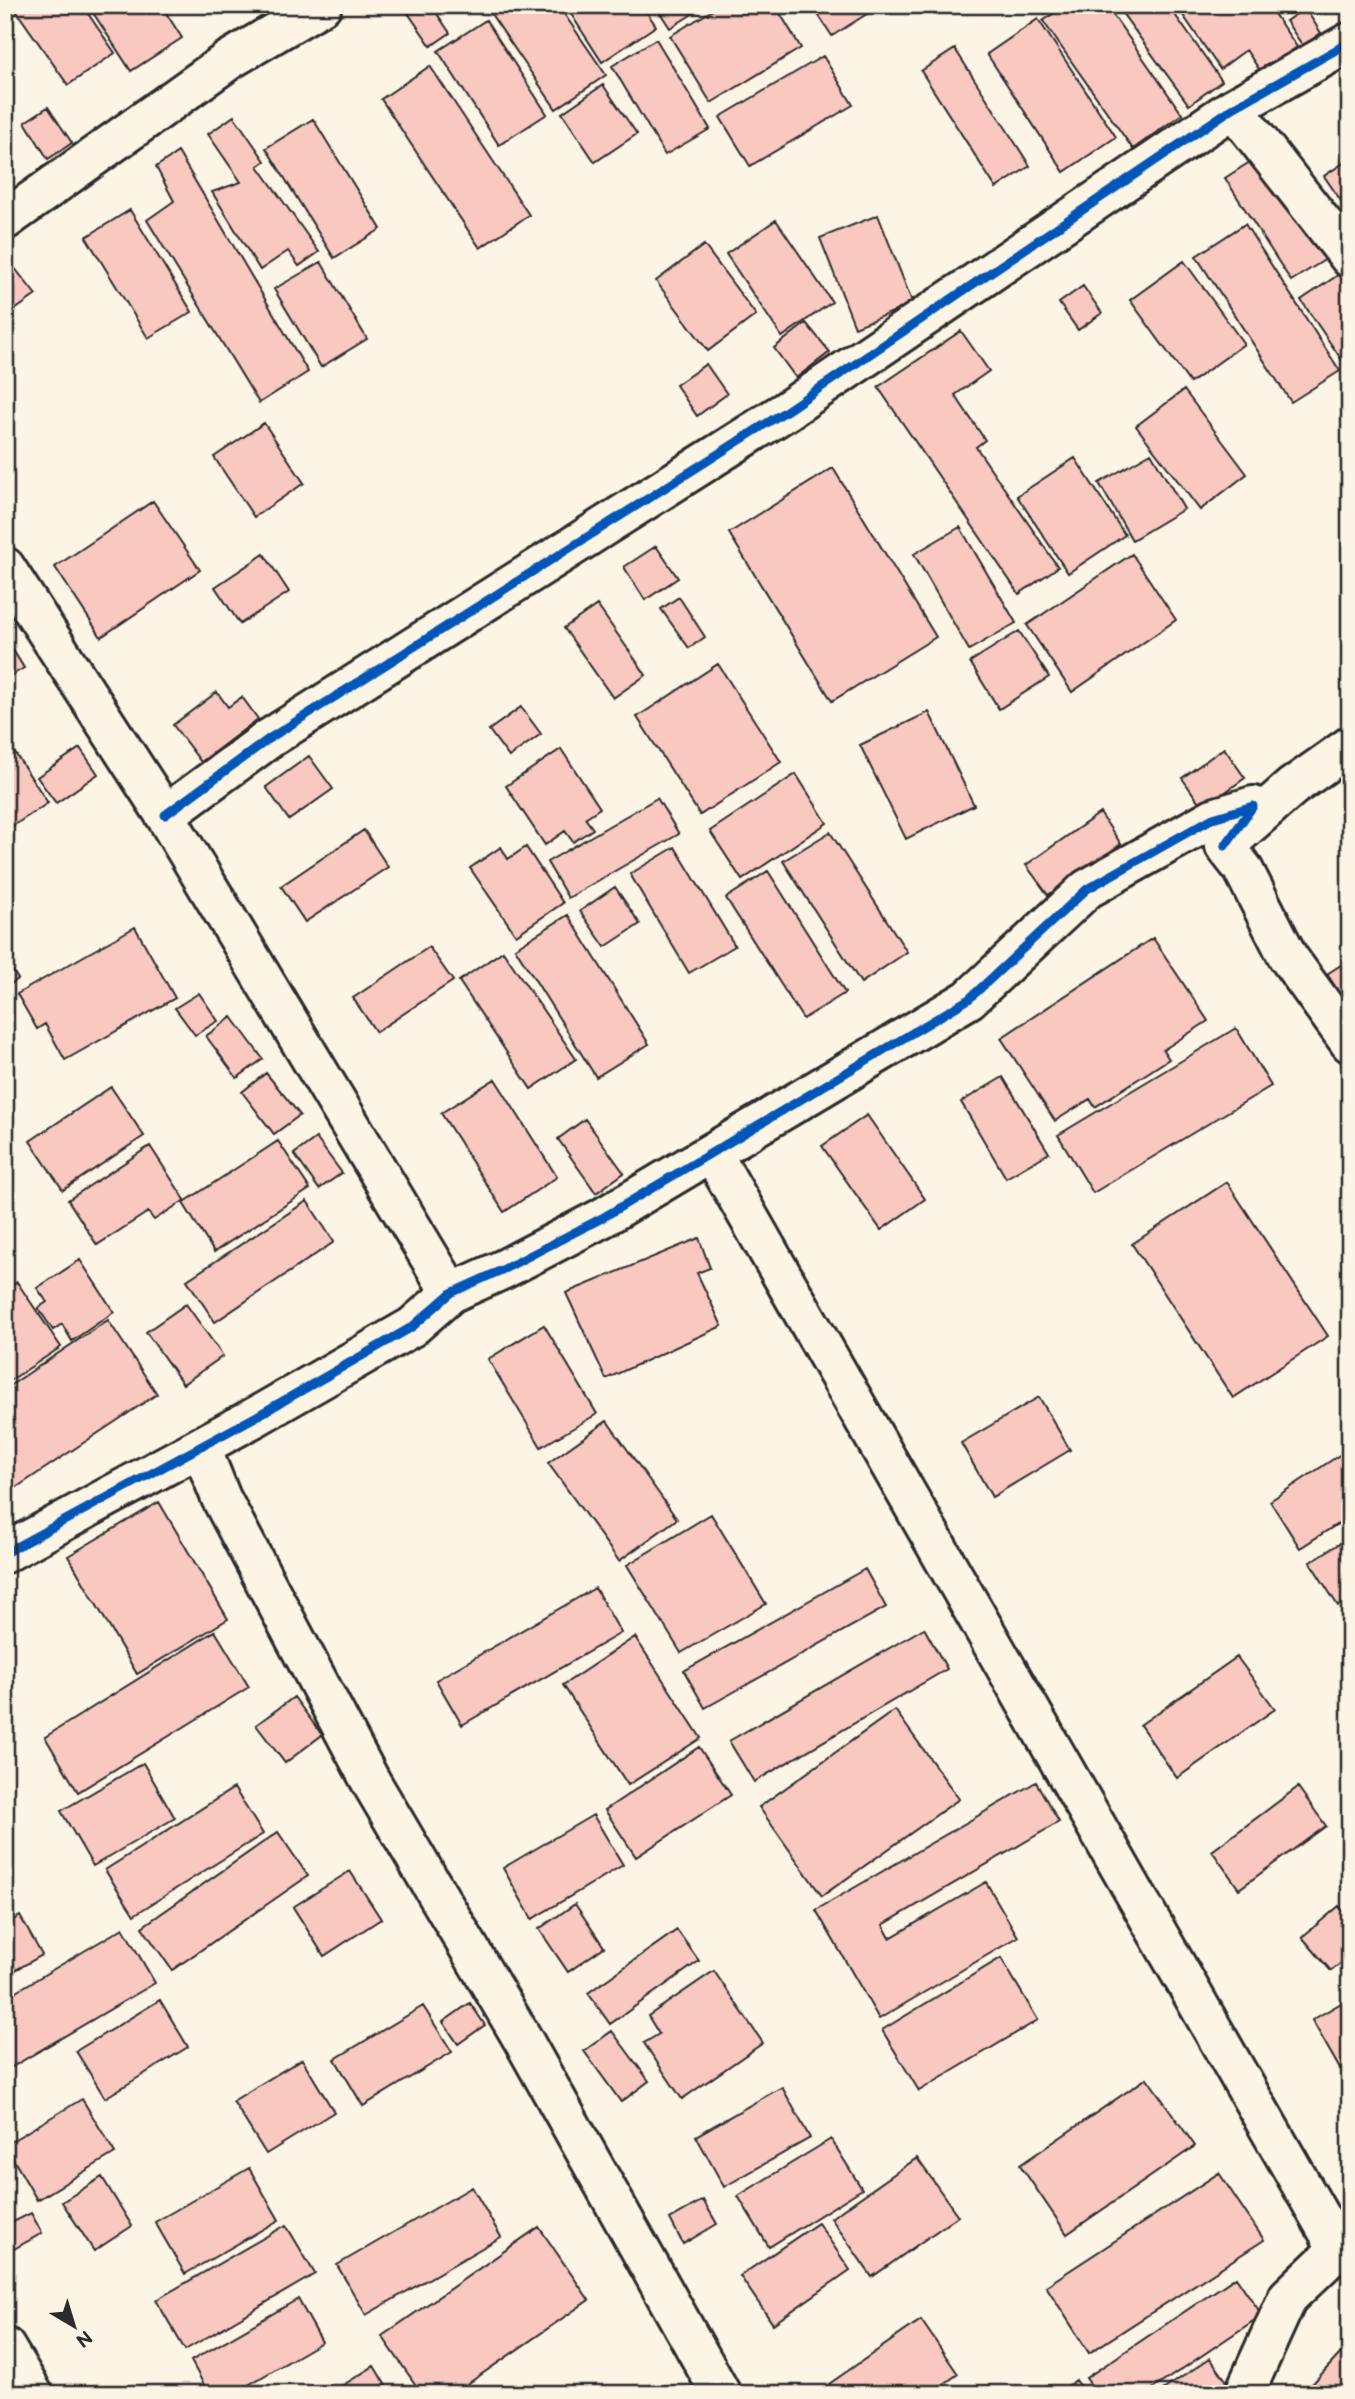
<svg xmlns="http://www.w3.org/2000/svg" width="1355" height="2399" font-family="'Balsamiq Sans',sans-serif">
	<rect width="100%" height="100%" fill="#fcf5e5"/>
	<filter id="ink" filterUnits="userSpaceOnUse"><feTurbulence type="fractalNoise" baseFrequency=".0143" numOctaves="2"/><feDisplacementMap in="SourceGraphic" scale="14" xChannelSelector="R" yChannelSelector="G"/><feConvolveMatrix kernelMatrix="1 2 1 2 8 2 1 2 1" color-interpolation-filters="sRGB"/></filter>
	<g filter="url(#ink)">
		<path fill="#f9c9c1" stroke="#2b2b2b" stroke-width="2" d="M 12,5 L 82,5 L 115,53 L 68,85 Z
			M 88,5 L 161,5 L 182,38 L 131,71 Z
			M 420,5 L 431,5 L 450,33 L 431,46 L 408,13 Z
			M 504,5 L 558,5 L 606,75 L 556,109 L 491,14 Z
			M 565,5 L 642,5 L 656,26 L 602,62 Z
			M 655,5 L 707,5 L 670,28 Z
			M 721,5 L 775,5 L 801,48 L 711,103 L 670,36 Z
			M 812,5 L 881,5 L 832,36 Z
			M 1065,5 L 1106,5 L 1182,114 L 1133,149 L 1043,21 Z
			M 1119,5 L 1168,5 L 1222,81 L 1189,105 L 1117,6 Z
			M 1176,5 L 1268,5 L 1297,47 L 1261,72 L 1246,50 L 1220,69 Z
			M 1305,8 L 1321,33 L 1303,46 L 1286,21 Z
			M 1038,19 L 1116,137 L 1064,172 L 987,54 Z
			M 486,20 L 547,114 L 499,145 L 438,51 Z
			M 656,39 L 710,129 L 665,155 L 612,66 Z
			M 955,49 L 1030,166 L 996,188 L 921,71 Z
			M 823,56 L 853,105 L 750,166 L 720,117 Z
			M 430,66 L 529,215 L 480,248 L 381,99 Z
			M 603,85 L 637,134 L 595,162 L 562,113 Z
			M 48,107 L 72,143 L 48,159 L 25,122 Z
			M 234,116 L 265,161 L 258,166 L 319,252 L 299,266 L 288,251 L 260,270 L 212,192 L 241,182 L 208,134 Z
			M 313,119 L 381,229 L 334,258 L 266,148 Z
			M 178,152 L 308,372 L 259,403 L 147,220 L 174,201 L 156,167 Z
			M 1256,158 L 1331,256 L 1291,281 L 1225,178 Z
			M 1345,162 L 1350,170 L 1350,214 L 1324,176 Z
			M 130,210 L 192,312 L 148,338 L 86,237 Z
			M 878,215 L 913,304 L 855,327 L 820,238 Z
			M 776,220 L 832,302 L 782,337 L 726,254 Z
			M 1245,224 L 1340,371 L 1291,402 L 1196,256 Z
			M 704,245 L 756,315 L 708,351 L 656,281 Z
			M 6,257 L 36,295 L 12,312 L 5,304 Z
			M 1184,261 L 1244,344 L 1190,383 L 1130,300 Z
			M 321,262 L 367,339 L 321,367 L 274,289 Z
			M 1350,267 L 1350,372 L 1301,300 Z
			M 1083,286 L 1102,313 L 1078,330 L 1059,303 Z
			M 806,323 L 830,352 L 796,378 L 774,348 Z
			M 961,331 L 989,371 L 955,395 L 985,440 L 976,447 L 1058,567 L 1019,594 L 878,387 Z
			M 706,364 L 727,394 L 697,416 L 676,385 Z
			M 1184,390 L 1247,474 L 1200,510 L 1136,426 Z
			M 264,423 L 304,483 L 254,517 L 214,457 Z
			M 1151,453 L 1184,509 L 1132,540 L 1099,483 Z
			M 1075,458 L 1125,535 L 1068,573 L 1017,496 Z
			M 833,468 L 936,637 L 832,701 L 729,533 Z
			M 153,501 L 200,570 L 101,637 L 55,567 Z
			M 960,527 L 1016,623 L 969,650 L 914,554 Z
			M 656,546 L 678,578 L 645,600 L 624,567 Z
			M 264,554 L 289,592 L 240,624 L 215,587 Z
			M 1132,554 L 1176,620 L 1072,692 L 1027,625 Z
			M 679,597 L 705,637 L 689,648 L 661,609 Z
			M 597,605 L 646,675 L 613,698 L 564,628 Z
			M 1019,631 L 1049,677 L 999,709 L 970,662 Z
			M 5,637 L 24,668 L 5,679 Z
			M 718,664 L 781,762 L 700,815 L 637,717 Z
			M 217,692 L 228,707 L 242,697 L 258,719 L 201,762 L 173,725 Z
			M 521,707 L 541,734 L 509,757 L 489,730 Z
			M 929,712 L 974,805 L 906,839 L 860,745 Z
			M 80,748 L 98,774 L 56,803 L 37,777 Z
			M 1224,748 L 1245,778 L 1203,808 L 1182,778 Z
			M 561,749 L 600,808 L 585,818 L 593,829 L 573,842 L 565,831 L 545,845 L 506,786 Z
			M 13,750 L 48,803 L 5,831 L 5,755 Z
			M 309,756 L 333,789 L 289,820 L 266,787 Z
			M 796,774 L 827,823 L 742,880 L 710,831 Z
			M 657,798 L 679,834 L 568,898 L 547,862 Z
			M 1100,813 L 1121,844 L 1048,895 L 1026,865 Z
			M 364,830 L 388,867 L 305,922 L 281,886 Z
			M 830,832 L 907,952 L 861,983 L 783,861 Z
			M 501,847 L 508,859 L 526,847 L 563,903 L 516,935 L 470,868 Z
			M 675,847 L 735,946 L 689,973 L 630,874 Z
			M 768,871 L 845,993 L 803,1019 L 726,898 Z
			M 615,887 L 640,924 L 605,947 L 580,911 Z
			M 568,915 L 649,1044 L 596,1077 L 515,948 Z
			M 135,927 L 175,998 L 65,1060 L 45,1024 L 37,1029 L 17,994 Z
			M 1153,938 L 1208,1021 L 1163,1050 L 1169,1059 L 1095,1107 L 1090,1099 L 1055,1121 L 1001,1038 Z
			M 429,947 L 453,981 L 376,1032 L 353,998 Z
			M 503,951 L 576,1059 L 531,1089 L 459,981 Z
			M 1350,959 L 1350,1009 L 1327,974 Z
			M 5,960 L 18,979 L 5,988 Z
			M 199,993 L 218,1021 L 195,1035 L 175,1008 Z
			M 232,1017 L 263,1059 L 237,1078 L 206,1036 Z
			M 1236,1028 L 1271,1086 L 1093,1193 L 1058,1135 Z
			M 266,1073 L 300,1115 L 274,1134 L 242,1092 Z
			M 1003,1077 L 1049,1153 L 1006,1178 L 961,1102 Z
			M 495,1079 L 557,1177 L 504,1212 L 441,1113 Z
			M 111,1087 L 144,1136 L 63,1190 L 30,1141 Z
			M 867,1115 L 925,1199 L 881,1230 L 822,1146 Z
			M 585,1119 L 624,1173 L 596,1193 L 558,1139 Z
			M 316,1138 L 342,1173 L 319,1189 L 294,1154 Z
			M 278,1141 L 310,1189 L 214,1252 L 183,1203 Z
			M 150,1146 L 185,1200 L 154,1220 L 148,1212 L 97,1245 L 68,1200 Z
			M 1227,1182 L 1328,1336 L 1233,1398 L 1132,1244 Z
			M 307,1201 L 334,1242 L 215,1322 L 187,1280 Z
			M 699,1238 L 710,1268 L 697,1273 L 722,1326 L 606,1379 L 566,1293 Z
			M 80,1260 L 114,1312 L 72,1341 L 62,1324 L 53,1330 L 38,1308 L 47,1302 L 37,1288 Z
			M 17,1282 L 61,1347 L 5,1384 L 5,1290 Z
			M 186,1304 L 223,1356 L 183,1384 L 146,1332 Z
			M 108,1320 L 157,1394 L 5,1495 L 5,1389 Z
			M 544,1325 L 597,1414 L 541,1447 L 488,1359 Z
			M 1039,1397 L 1070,1450 L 992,1497 L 961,1443 Z
			M 607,1421 L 677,1519 L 619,1561 L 548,1463 Z
			M 1350,1448 L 1350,1516 L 1300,1548 L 1270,1501 Z
			M 159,1502 L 228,1619 L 137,1674 L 68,1556 Z
			M 711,1514 L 766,1604 L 681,1653 L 627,1565 Z
			M 1350,1537 L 1350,1599 L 1338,1606 L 1310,1562 Z
			M 865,1569 L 886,1607 L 705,1708 L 684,1671 Z
			M 595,1588 L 621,1633 L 462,1725 L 436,1680 Z
			M 924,1628 L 947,1669 L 754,1782 L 729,1741 Z
			M 215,1631 L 249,1687 L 78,1792 L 45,1737 Z
			M 635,1637 L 701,1738 L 628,1785 L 563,1685 Z
			M 1237,1657 L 1275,1709 L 1177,1778 L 1140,1725 Z
			M 294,1697 L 322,1735 L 285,1763 L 256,1725 Z
			M 895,1710 L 959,1799 L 822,1896 L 759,1807 Z
			M 699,1747 L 731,1795 L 636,1857 L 605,1810 Z
			M 143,1763 L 175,1818 L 93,1866 L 61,1811 Z
			M 1036,1782 L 1059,1822 L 883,1925 L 890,1938 L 986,1882 L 1018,1937 L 879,2019 L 816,1910 Z
			M 1298,1787 L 1326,1826 L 1239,1889 L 1212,1851 Z
			M 234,1788 L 263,1834 L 134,1915 L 105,1870 Z
			M 593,1815 L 623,1865 L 532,1919 L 503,1868 Z
			M 278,1832 L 308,1876 L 172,1970 L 142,1927 Z
			M 350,1871 L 381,1919 L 324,1956 L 293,1907 Z
			M 575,1904 L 604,1947 L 568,1972 L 539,1929 Z
			M 1339,1906 L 1350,1920 L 1350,1956 L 1331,1971 L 1302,1937 Z
			M 20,1916 L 42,1955 L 5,1976 L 5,1924 Z
			M 123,1928 L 155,1983 L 5,2071 L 5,1998 Z
			M 677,1930 L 699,1961 L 610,2024 L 588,1993 Z
			M 1001,1958 L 1038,2020 L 919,2091 L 882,2030 Z
			M 714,1971 L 763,2043 L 682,2099 L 644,2043 L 659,2034 L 648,2016 Z
			M 1350,1998 L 1350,2063 L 1340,2069 L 1312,2020 Z
			M 160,2000 L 188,2047 L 105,2098 L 76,2051 Z
			M 470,2003 L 485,2025 L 458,2044 L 443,2022 Z
			M 423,2006 L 452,2052 L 363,2106 L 335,2059 Z
			M 612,2031 L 649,2081 L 621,2102 L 584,2051 Z
			M 302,2059 L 334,2112 L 266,2154 L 233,2101 Z
			M 1147,2078 L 1195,2146 L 1067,2234 L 1020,2165 Z
			M 782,2087 L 810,2138 L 724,2187 L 696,2136 Z
			M 82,2099 L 115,2153 L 37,2200 L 5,2145 Z
			M 831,2139 L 862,2189 L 769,2247 L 738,2196 Z
			M 917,2158 L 958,2216 L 872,2277 L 831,2218 Z
			M 249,2168 L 279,2220 L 185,2274 L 155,2222 Z
			M 1219,2173 L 1264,2240 L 1089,2353 L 1046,2286 Z
			M 102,2177 L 132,2226 L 94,2251 L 62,2202 Z
			M 472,2187 L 501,2237 L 366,2315 L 337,2265 Z
			M 703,2200 L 717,2224 L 683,2244 L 670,2219 Z
			M 31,2213 L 42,2233 L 14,2249 L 5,2234 L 5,2226 Z
			M 818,2223 L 850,2270 L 773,2324 L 740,2276 Z
			M 286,2225 L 315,2274 L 185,2350 L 156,2300 Z
			M 539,2227 L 589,2300 L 453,2394 L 422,2394 L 382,2336 Z
			M 1236,2277 L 1262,2315 L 1145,2394 L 1097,2394 L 1086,2378 Z
			M 298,2299 L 322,2342 L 233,2394 L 209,2394 L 191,2361 Z
			M 921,2320 L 958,2374 L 930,2394 L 835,2394 L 829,2384 Z
			M 1341,2353 L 1350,2361 L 1350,2394 L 1303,2394 Z
			M 1210,2358 L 1231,2387 L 1221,2394 L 1157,2394 Z
			M 374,2366 L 391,2394 L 329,2394 Z
			M 1076,2380 L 1085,2394 L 1057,2394 Z"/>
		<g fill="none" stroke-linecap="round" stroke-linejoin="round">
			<g stroke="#2b2b2b" stroke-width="44">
				<path id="minor" d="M 1233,108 L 1350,258
					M 5,220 L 229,60 L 322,5
					M 5,567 L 165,815 L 451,1293
					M 1350,746 L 1292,787 L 1225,846 L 1243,869 L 1288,957 L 1350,1043
					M 165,815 L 270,738 L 786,411 L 1233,108 L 1350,42
					M 712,1153 L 1338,2249
					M 201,1448 L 221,1498 L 371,1782 L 522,2038 L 721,2394
					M 5,1553 L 257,1416 L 412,1327 L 451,1293 L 504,1269 L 602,1218 L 827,1084 L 969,999 L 1087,889 L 1213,818 L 1253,806 L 1225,846
					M 5,2347 L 33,2394
					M 1244,2394 L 1288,2297 L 1350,2238"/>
			</g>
			<use href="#minor" stroke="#fcf5e5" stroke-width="38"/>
			<g stroke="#fcf5e5" stroke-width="13">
				<path id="cycleway" d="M 165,815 L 270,738 L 786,411 L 1233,108 L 1350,42
					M 5,1553 L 257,1416 L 412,1327 L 451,1293 L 504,1269 L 602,1218 L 827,1084 L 969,999 L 1087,889 L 1213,818 L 1253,806 L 1225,846"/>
			</g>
			<use href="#cycleway" stroke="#0057b8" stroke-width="9"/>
		</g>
	</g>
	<rect width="1355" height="2399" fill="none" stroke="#fcf5e5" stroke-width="28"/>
	<rect x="14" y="14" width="1327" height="2371" fill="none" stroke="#2b2b2b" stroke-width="2.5" filter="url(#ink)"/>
	<g transform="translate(74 2326) rotate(142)" stroke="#fcf5e5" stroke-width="5" paint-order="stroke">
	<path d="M0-5L12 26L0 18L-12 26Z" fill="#2b2b2b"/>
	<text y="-10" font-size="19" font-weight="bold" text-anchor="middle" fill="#2b2b2b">N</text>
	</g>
</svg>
